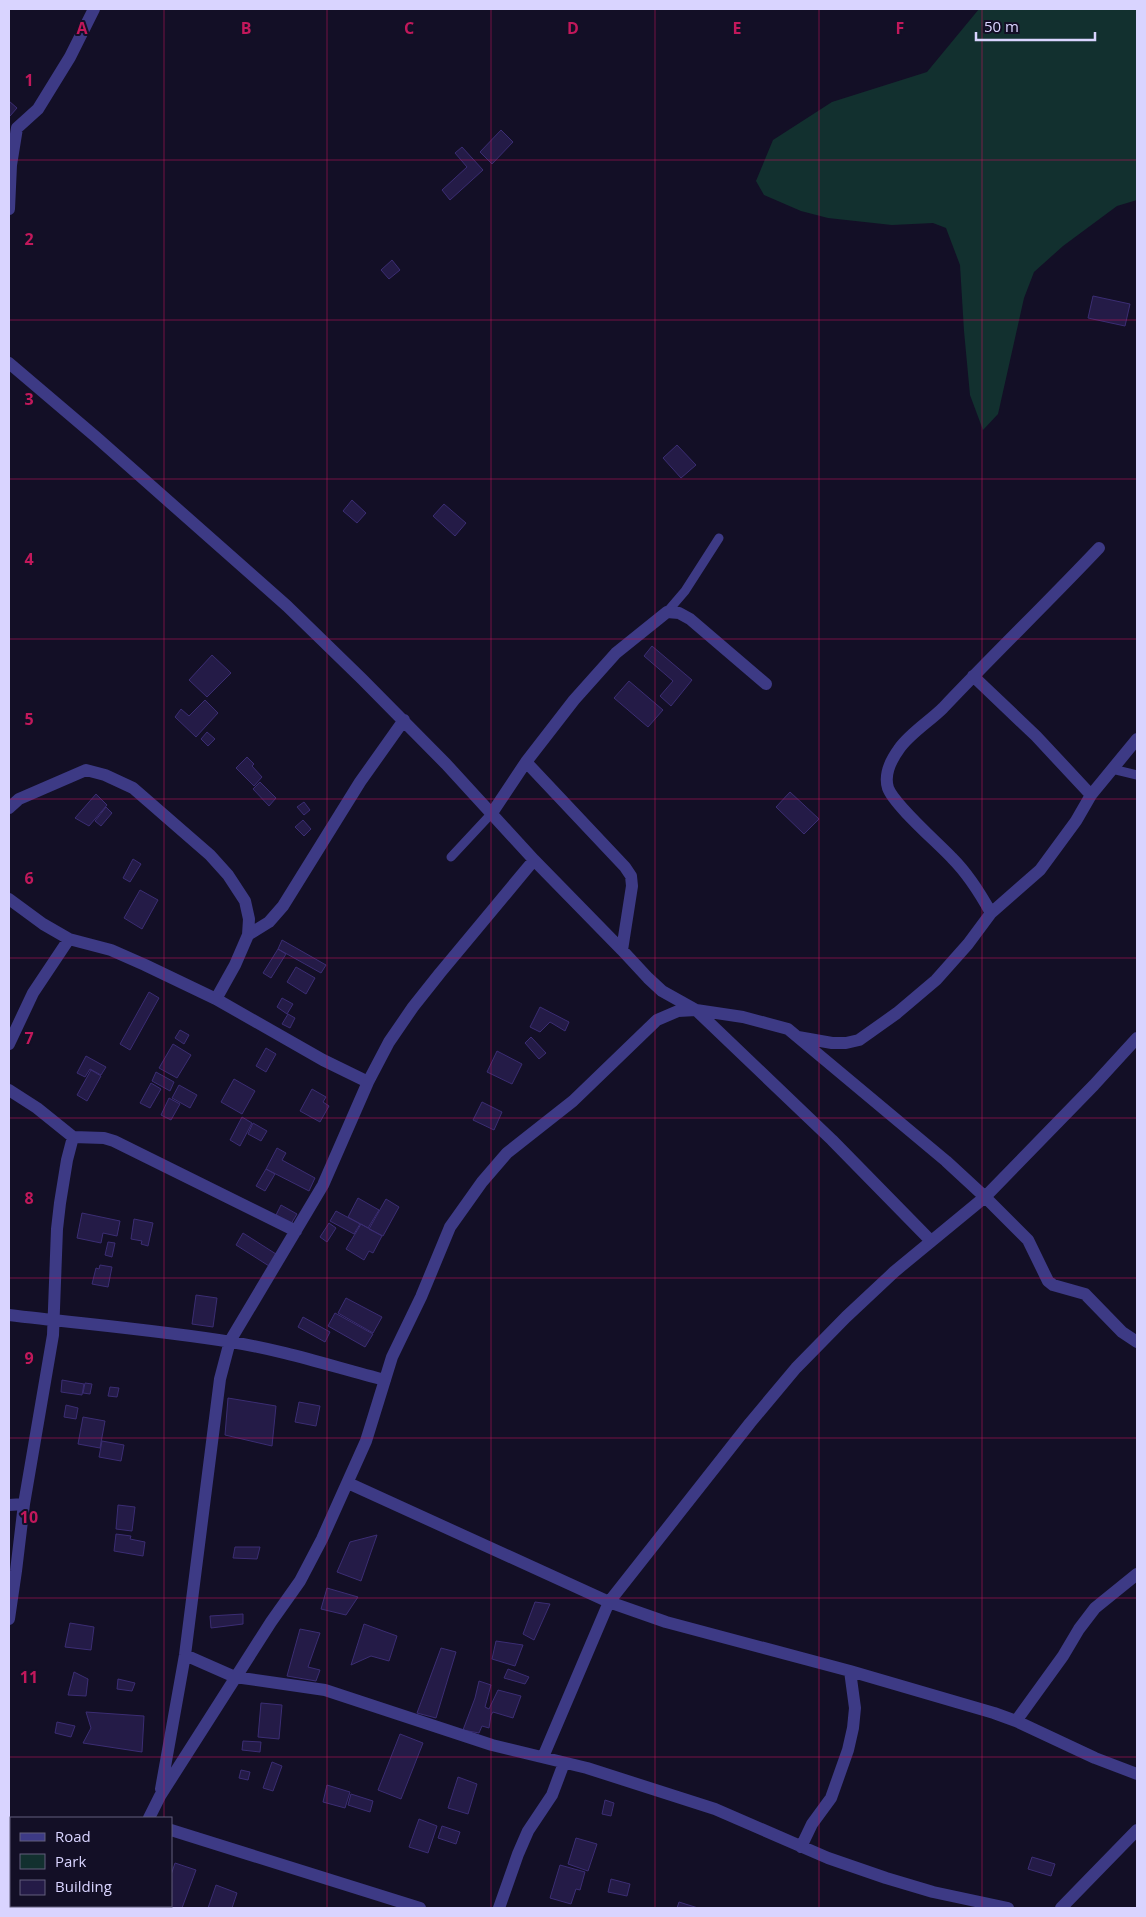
<svg xmlns="http://www.w3.org/2000/svg" width="1146" height="1917" font-family="'Open Sans',sans-serif">
	<rect width="100%" height="100%" fill="#130f26"/>
	<path fill="#12302f" d="M 979,9 L 1137,9 L 1137,200 L 1117,206 L 1063,246 L 1034,272 L 1024,298 L 998,414 L 983,430 L 970,395 L 964,331 L 960,265 L 946,228 L 933,223 L 892,225 L 828,218 L 801,211 L 764,195 L 756,181 L 773,140 L 832,102 L 927,72 Z"/>
	<path fill="#241b47" stroke="#3b2d73" d="M 9,101 L 17,108 L 10,116 L 9,115 Z
		M 501,130 L 513,142 L 492,164 L 480,152 Z
		M 462,147 L 483,170 L 450,200 L 442,190 L 467,167 L 455,153 Z
		M 392,260 L 400,270 L 389,279 L 381,270 Z
		M 1093,296 L 1130,304 L 1125,326 L 1088,318 Z
		M 677,445 L 696,465 L 681,478 L 663,458 Z
		M 352,500 L 366,513 L 357,523 L 343,511 Z
		M 444,504 L 466,523 L 455,536 L 433,516 Z
		M 652,646 L 692,680 L 671,706 L 660,696 L 673,681 L 644,656 Z
		M 212,655 L 231,673 L 207,697 L 189,680 Z
		M 629,681 L 663,710 L 648,727 L 614,698 Z
		M 205,700 L 218,713 L 196,737 L 175,717 L 181,709 L 189,716 Z
		M 207,732 L 215,739 L 208,746 L 201,739 Z
		M 247,757 L 254,764 L 252,766 L 262,777 L 254,786 L 236,768 Z
		M 260,782 L 276,798 L 269,806 L 253,789 Z
		M 790,792 L 819,819 L 804,834 L 776,807 Z
		M 96,794 L 107,805 L 89,826 L 75,818 Z
		M 304,802 L 310,810 L 304,815 L 297,807 Z
		M 106,807 L 112,813 L 101,826 L 95,821 Z
		M 303,820 L 311,829 L 304,836 L 295,827 Z
		M 133,859 L 141,864 L 130,882 L 123,878 Z
		M 140,890 L 158,900 L 142,929 L 124,918 Z
		M 282,940 L 326,965 L 321,973 L 278,949 Z
		M 278,949 L 286,954 L 271,978 L 263,973 Z
		M 296,967 L 315,978 L 306,994 L 287,982 Z
		M 149,992 L 159,998 L 130,1050 L 120,1044 Z
		M 282,998 L 293,1004 L 287,1014 L 277,1007 Z
		M 540,1007 L 569,1022 L 565,1031 L 550,1022 L 540,1032 L 530,1027 Z
		M 288,1014 L 295,1018 L 290,1028 L 282,1024 Z
		M 180,1030 L 189,1035 L 184,1044 L 175,1038 Z
		M 531,1037 L 546,1053 L 539,1059 L 525,1043 Z
		M 173,1044 L 191,1055 L 177,1078 L 159,1068 Z
		M 266,1048 L 276,1054 L 266,1072 L 256,1066 Z
		M 497,1051 L 522,1064 L 512,1084 L 487,1072 Z
		M 86,1056 L 106,1067 L 101,1075 L 90,1069 L 85,1077 L 77,1073 Z
		M 91,1070 L 101,1076 L 87,1101 L 77,1095 Z
		M 156,1072 L 174,1082 L 170,1091 L 152,1081 Z
		M 234,1079 L 255,1091 L 242,1114 L 221,1102 Z
		M 151,1083 L 161,1089 L 150,1108 L 140,1103 Z
		M 179,1085 L 197,1095 L 190,1108 L 172,1098 Z
		M 312,1089 L 326,1097 L 323,1102 L 329,1106 L 320,1122 L 300,1111 Z
		M 169,1098 L 180,1104 L 171,1120 L 161,1115 Z
		M 482,1102 L 502,1112 L 494,1130 L 473,1120 Z
		M 242,1117 L 252,1123 L 240,1146 L 230,1140 Z
		M 253,1123 L 267,1131 L 261,1141 L 248,1134 Z
		M 277,1148 L 286,1153 L 282,1160 L 315,1178 L 309,1191 L 266,1169 Z
		M 266,1169 L 275,1174 L 265,1191 L 256,1186 Z
		M 358,1198 L 379,1210 L 368,1228 L 348,1217 Z
		M 386,1199 L 399,1207 L 383,1236 L 369,1229 Z
		M 281,1205 L 297,1214 L 291,1224 L 276,1215 Z
		M 336,1211 L 360,1224 L 354,1234 L 330,1221 Z
		M 82,1213 L 120,1221 L 117,1236 L 103,1233 L 101,1243 L 77,1238 Z
		M 134,1219 L 153,1223 L 148,1246 L 141,1244 L 142,1241 L 131,1239 Z
		M 329,1223 L 336,1228 L 327,1242 L 320,1237 Z
		M 361,1224 L 382,1236 L 373,1253 L 369,1251 L 364,1260 L 346,1249 Z
		M 243,1233 L 276,1254 L 269,1266 L 236,1245 Z
		M 108,1242 L 115,1243 L 112,1257 L 105,1255 Z
		M 100,1265 L 112,1267 L 108,1287 L 92,1284 L 96,1268 L 99,1269 Z
		M 196,1295 L 217,1298 L 213,1327 L 192,1324 Z
		M 346,1298 L 382,1317 L 373,1333 L 338,1313 Z
		M 335,1313 L 373,1334 L 365,1347 L 328,1326 Z
		M 303,1317 L 330,1332 L 325,1342 L 298,1327 Z
		M 62,1380 L 84,1384 L 82,1395 L 61,1392 Z
		M 85,1383 L 92,1384 L 90,1394 L 83,1393 Z
		M 110,1387 L 119,1388 L 117,1397 L 108,1396 Z
		M 228,1398 L 276,1406 L 272,1446 L 225,1435 Z
		M 299,1402 L 320,1406 L 316,1426 L 295,1422 Z
		M 66,1405 L 78,1408 L 76,1419 L 64,1417 Z
		M 83,1417 L 105,1421 L 100,1448 L 78,1444 Z
		M 102,1441 L 124,1445 L 121,1461 L 99,1457 Z
		M 118,1505 L 135,1507 L 132,1531 L 116,1529 Z
		M 116,1534 L 131,1536 L 130,1539 L 145,1542 L 143,1556 L 114,1551 Z
		M 377,1535 L 361,1581 L 337,1572 L 350,1542 Z
		M 235,1547 L 260,1547 L 257,1559 L 233,1558 Z
		M 327,1588 L 358,1597 L 346,1615 L 321,1609 Z
		M 535,1602 L 550,1604 L 534,1640 L 523,1634 Z
		M 243,1614 L 243,1624 L 211,1628 L 210,1616 Z
		M 70,1623 L 94,1627 L 91,1650 L 65,1647 Z
		M 364,1624 L 397,1636 L 389,1661 L 371,1656 L 351,1665 Z
		M 300,1629 L 320,1633 L 308,1667 L 320,1670 L 316,1681 L 287,1676 Z
		M 496,1641 L 523,1645 L 515,1666 L 492,1659 Z
		M 441,1648 L 456,1652 L 436,1718 L 417,1713 Z
		M 508,1669 L 529,1677 L 525,1684 L 504,1678 Z
		M 74,1672 L 88,1679 L 86,1696 L 68,1695 Z
		M 118,1679 L 135,1683 L 132,1691 L 117,1689 Z
		M 479,1681 L 491,1685 L 485,1707 L 489,1709 L 498,1690 L 521,1696 L 513,1718 L 493,1712 L 491,1715 L 489,1728 L 482,1726 L 479,1733 L 463,1730 L 475,1698 Z
		M 261,1703 L 282,1705 L 279,1739 L 258,1737 Z
		M 86,1712 L 144,1716 L 142,1752 L 83,1743 L 91,1728 Z
		M 57,1722 L 75,1726 L 71,1737 L 55,1733 Z
		M 400,1734 L 423,1743 L 401,1799 L 378,1790 Z
		M 243,1741 L 261,1742 L 260,1752 L 242,1750 Z
		M 272,1762 L 282,1766 L 273,1791 L 263,1788 Z
		M 241,1770 L 250,1772 L 248,1780 L 239,1778 Z
		M 458,1777 L 477,1784 L 468,1814 L 448,1808 Z
		M 327,1785 L 350,1792 L 345,1808 L 323,1802 Z
		M 351,1794 L 373,1801 L 370,1812 L 348,1805 Z
		M 605,1800 L 614,1803 L 611,1816 L 602,1814 Z
		M 419,1819 L 437,1826 L 428,1853 L 409,1847 Z
		M 442,1826 L 460,1832 L 456,1844 L 438,1838 Z
		M 576,1838 L 597,1844 L 588,1871 L 568,1864 Z
		M 1032,1857 L 1055,1864 L 1051,1876 L 1028,1869 Z
		M 175,1863 L 196,1870 L 182,1908 L 159,1908 L 160,1906 L 171,1906 L 171,1875 Z
		M 560,1865 L 585,1872 L 580,1890 L 576,1889 L 571,1904 L 550,1898 Z
		M 611,1879 L 630,1884 L 627,1896 L 608,1892 Z
		M 216,1885 L 237,1893 L 232,1908 L 208,1908 Z
		M 679,1902 L 698,1908 L 677,1908 Z"/>
	<g fill="none" stroke-linecap="round" stroke-linejoin="round">
		<path stroke="#3d3a85" stroke-width="9" d="M 667,612 L 685,591 L 719,538
			M 1112,769 L 1137,775
			M 451,857 L 492,813"/>
		<path stroke="#3d3a85" stroke-width="12" d="M 9,209 L 11,165 L 17,128 L 38,109 L 70,57 L 94,9
			M 9,363 L 96,437 L 287,606 L 362,679 L 446,764 L 534,860 L 622,950 L 648,978 L 662,991 L 696,1010 L 832,1140 L 931,1241
			M 973,676 L 1036,736 L 1091,795
			M 526,762 L 625,867 L 631,876 L 632,886 L 622,950
			M 9,808 L 19,799 L 86,770 L 105,775 L 133,788 L 210,855 L 228,875 L 245,901 L 249,919 L 248,935 L 235,965 L 216,999
			M 492,813 L 526,762 L 574,700 L 616,653 L 667,612 L 679,613 L 690,619 L 766,684
			M 9,899 L 43,924 L 69,939 L 111,950 L 145,965 L 216,999 L 323,1060 L 368,1082
			M 991,913 C 980,893 968,874 952,858 C 938,843 894,805 888,788 C 884,775 891,760 899,749 C 909,734 930,721 943,708 C 994,654 1048,602 1099,548
			M 248,935 L 269,922 L 283,906 L 360,782 L 404,720
			M 798,1037 L 832,1043 L 846,1043 L 859,1040 L 897,1013 L 936,980 L 968,944 L 991,913 L 1040,870 L 1076,821 L 1091,795 L 1137,739
			M 9,1044 L 33,993 L 69,939
			M 9,1090 L 37,1108 L 73,1137 L 104,1138 L 114,1141 L 296,1231
			M 9,1315 C 83,1324 157,1330 231,1342 C 283,1350 334,1367 385,1380
			M 348,1483 L 609,1602 L 666,1622 L 850,1671 L 994,1713 L 1016,1721 L 1095,1758 L 1137,1774
			M 9,1505 L 24,1504
			M 9,1619 L 16,1571 L 24,1504 L 53,1335 L 57,1229 L 60,1203 L 67,1160 L 73,1137
			M 185,1655 L 235,1677 L 325,1690 L 492,1745 L 587,1768 L 715,1809 L 828,1858 L 886,1878 L 933,1892 L 1008,1908
			M 1016,1721 L 1063,1656 L 1079,1629 L 1095,1608 L 1137,1574
			M 543,1757 L 609,1602 L 750,1423 L 796,1368 L 846,1317 L 894,1272 L 985,1197 L 1094,1085 L 1137,1038
			M 161,1789 L 185,1655 L 220,1379 L 230,1341 L 323,1185 L 368,1082 L 389,1042 L 413,1007 L 440,973 L 534,860
			M 149,1818 L 160,1796 L 271,1622 L 300,1581 L 322,1539 L 366,1441 L 392,1357 L 421,1297 L 450,1227 L 482,1182 L 507,1153 L 573,1101 L 657,1020 L 678,1011 L 696,1010 L 743,1017 L 788,1029 L 946,1161 L 985,1197 L 1028,1240 L 1048,1281 L 1053,1285 L 1085,1294 L 1122,1332 L 1137,1342
			M 171,1830 L 420,1908
			M 801,1847 L 812,1824 L 831,1798 L 848,1750 L 853,1728 L 855,1708 L 850,1671
			M 9,1878 L 11,1878
			M 74,1906 L 77,1908
			M 89,1908 L 91,1906
			M 499,1908 L 518,1854 L 528,1831 L 552,1795 L 564,1763
			M 1061,1908 L 1137,1830"/>
	</g>
	<path fill="none" stroke="#c2185b" stroke-width="1" stroke-opacity="0.55" d="M 164,9 L 164,1818M 327,9 L 327,1908M 491,9 L 491,1908M 655,9 L 655,1908M 819,9 L 819,1908M 982,9 L 982,1908M 9,160 L 1137,160M 9,320 L 1137,320M 9,479 L 1137,479M 9,639 L 1137,639M 9,799 L 1137,799M 9,958 L 1137,958M 9,1118 L 1137,1118M 9,1278 L 1137,1278M 9,1438 L 1137,1438M 9,1598 L 1137,1598M 9,1757 L 1137,1757M 164,1906 L 164,1908"/>
	<g font-size="16" text-anchor="middle" font-weight="bold" fill="#c2185b" stroke="#130f26" stroke-width="4" stroke-linejoin="round" paint-order="stroke">
		<text x="82" y="34">A</text>
		<text x="246" y="34">B</text>
		<text x="409" y="34">C</text>
		<text x="573" y="34">D</text>
		<text x="737" y="34">E</text>
		<text x="900" y="34">F</text>
		<text x="29" y="86">1</text>
		<text x="29" y="245">2</text>
		<text x="29" y="405">3</text>
		<text x="29" y="565">4</text>
		<text x="29" y="725">5</text>
		<text x="29" y="884">6</text>
		<text x="29" y="1044">7</text>
		<text x="29" y="1204">8</text>
		<text x="29" y="1364">9</text>
		<text x="29" y="1523">10</text>
		<text x="29" y="1683">11</text>
	</g>
	<rect width="1146" height="1917" fill="none" stroke="#d9d4ff" stroke-width="20"/>
	<rect x="10" y="1817" width="162" height="90" fill="#130f26" stroke="#625e7d"/>
	<rect x="20" y="1833" width="25" height="8" fill="#3d3a85" stroke="#625e7d"/>
	<text x="55" y="1842" font-size="15" fill="#d9d4ff">Road</text>
	<rect x="20" y="1854" width="25" height="15" fill="#12302f" stroke="#625e7d"/>
	<text x="55" y="1867" font-size="15" fill="#d9d4ff">Park</text>
	<rect x="20" y="1880" width="25" height="15" fill="#241b47" stroke="#625e7d"/>
	<text x="55" y="1892" font-size="15" fill="#d9d4ff">Building</text>
	<path d="M976 32v8h119v-8" fill="none" stroke="#d9d4ff" stroke-width="2.5"/>
	<text x="984" y="32" font-size="15" fill="#d9d4ff" stroke="#130f26" stroke-width="4" paint-order="stroke">50 m</text>
</svg>
